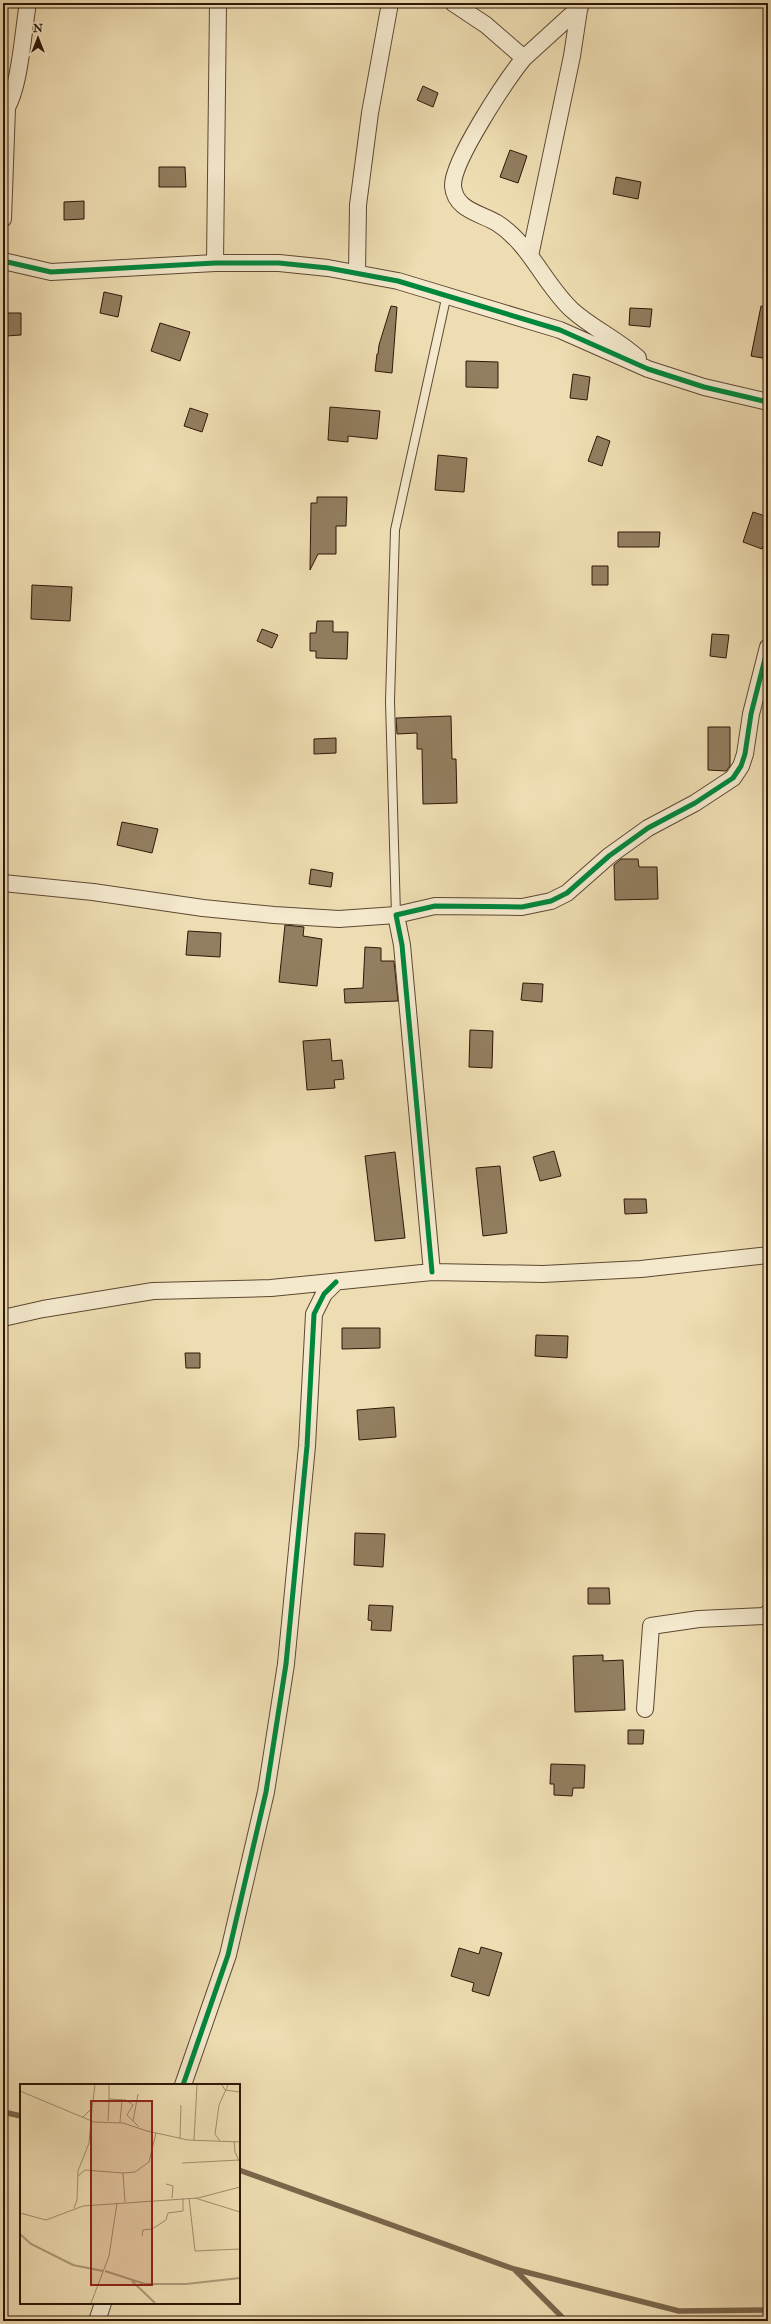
<svg xmlns="http://www.w3.org/2000/svg" width="771" height="2324" font-family="'IM FELL Double Pica',serif">
	<rect width="100%" height="100%" fill="#eeddb2"/>
	<filter id="stains"><feTurbulence type="fractalNoise" baseFrequency=".005" numOctaves="4"/><feColorMatrix values="0 0 0 0 .2 0 0 0 0 .09 0 0 0 0 .02 0 0 0 .5 -.17"/></filter>
	<radialGradient id="worn" r=".72"><stop offset=".6" stop-color="#630" stop-opacity="0"/><stop offset="1" stop-color="#630" stop-opacity=".3"/></radialGradient>
	<g fill="none" stroke-linecap="round" stroke-linejoin="round">
		<path stroke="#7a664b" stroke-width="5.5" d="M 3,2112 L 21,2116
			M 239,2170 L 514,2269 L 679,2311 L 768,2310
			M 515,2270 L 566,2321"/>
	</g>
	<path fill="#927e60" stroke="#2e1707" d="M 423,86 L 438,93 L 433,107 L 417,100 Z
		M 510,150 L 527,156 L 518,183 L 500,177 Z
		M 159,167 L 185,167 L 186,187 L 159,187 Z
		M 616,177 L 641,182 L 638,199 L 613,194 Z
		M 84,201 L 84,219 L 64,220 L 64,202 Z
		M 104,292 L 122,296 L 118,317 L 100,313 Z
		M 391,306 L 397,307 L 392,373 L 375,371 L 377,354 L 378,354 L 379,345 Z
		M 761,306 L 768,307 L 768,359 L 751,356 Z
		M 630,308 L 652,309 L 650,327 L 629,325 Z
		M 6,313 L 21,313 L 21,335 L 6,336 Z
		M 160,323 L 190,332 L 180,361 L 151,351 Z
		M 466,361 L 498,362 L 498,388 L 466,387 Z
		M 573,374 L 590,377 L 587,400 L 570,398 Z
		M 330,407 L 380,411 L 377,439 L 348,436 L 348,442 L 328,440 Z
		M 190,408 L 208,414 L 202,432 L 184,426 Z
		M 597,436 L 610,441 L 602,466 L 588,461 Z
		M 438,455 L 467,458 L 464,492 L 435,490 Z
		M 317,497 L 347,497 L 346,526 L 336,526 L 336,554 L 318,554 L 310,570 L 311,503 L 317,503 Z
		M 753,512 L 768,517 L 768,532 L 762,549 L 743,542 Z
		M 618,532 L 660,532 L 659,547 L 618,547 Z
		M 592,566 L 608,566 L 608,585 L 592,585 Z
		M 32,585 L 72,587 L 70,621 L 31,619 Z
		M 317,621 L 333,621 L 333,632 L 348,632 L 347,659 L 316,658 L 316,651 L 310,651 L 310,633 L 316,633 Z
		M 262,629 L 278,635 L 272,648 L 257,641 Z
		M 712,634 L 729,635 L 726,658 L 710,656 Z
		M 451,716 L 452,759 L 456,759 L 457,803 L 423,804 L 422,749 L 417,749 L 417,733 L 397,734 L 396,718 Z
		M 708,727 L 730,727 L 730,766 L 726,771 L 708,770 Z
		M 336,738 L 336,753 L 314,754 L 314,739 Z
		M 122,822 L 158,829 L 152,853 L 117,845 Z
		M 621,859 L 638,859 L 639,867 L 657,867 L 658,899 L 615,900 L 614,865 Z
		M 311,869 L 333,873 L 331,887 L 309,884 Z
		M 285,925 L 304,927 L 303,936 L 322,939 L 317,986 L 279,982 Z
		M 188,931 L 221,933 L 220,957 L 186,955 Z
		M 365,947 L 381,948 L 381,961 L 394,961 L 398,1001 L 345,1003 L 344,989 L 363,988 Z
		M 523,983 L 543,984 L 542,1002 L 521,1000 Z
		M 470,1030 L 493,1031 L 492,1068 L 469,1067 Z
		M 330,1039 L 332,1061 L 342,1060 L 344,1079 L 334,1080 L 335,1088 L 307,1090 L 303,1041 Z
		M 554,1151 L 561,1176 L 540,1181 L 533,1157 Z
		M 395,1152 L 405,1238 L 375,1241 L 365,1156 Z
		M 500,1166 L 507,1233 L 483,1236 L 476,1168 Z
		M 624,1199 L 646,1199 L 647,1213 L 625,1214 Z
		M 342,1328 L 380,1328 L 380,1348 L 342,1349 Z
		M 536,1335 L 568,1336 L 567,1358 L 535,1356 Z
		M 185,1353 L 200,1353 L 200,1368 L 186,1368 Z
		M 394,1407 L 396,1437 L 359,1440 L 357,1410 Z
		M 355,1533 L 385,1534 L 383,1567 L 354,1565 Z
		M 588,1588 L 609,1588 L 610,1604 L 588,1604 Z
		M 369,1605 L 393,1606 L 391,1631 L 371,1630 L 372,1621 L 368,1620 Z
		M 603,1655 L 603,1661 L 623,1660 L 625,1710 L 575,1712 L 573,1656 Z
		M 628,1730 L 644,1730 L 643,1744 L 628,1744 Z
		M 551,1764 L 585,1765 L 584,1788 L 573,1788 L 572,1796 L 554,1795 L 554,1784 L 550,1784 Z
		M 481,1947 L 502,1953 L 489,1996 L 472,1991 L 474,1983 L 451,1976 L 459,1948 L 479,1954 Z"/>
	<g fill="none" stroke-linecap="round" stroke-linejoin="round">
		<g stroke="#5e4832" stroke-width="10">
			<path id="service" d="M 396,915 L 390,701 L 395,530 L 447,294"/>
		</g>
		<g stroke="#5e4832" stroke-width="18">
			<path id="minor" d="M 453,3 L 486,25 L 524,58 C 507,79 452,161 453,186 C 455,210 480,213 497,223 C 530,244 544,284 572,310 C 592,328 617,339 638,358
				M 524,58 L 580,7
				M 3,113 C 20,94 23,30 28,3
				M 3,219 L 7,108
				M 530,256 L 572,56 L 580,3
				M 3,261 L 51,272 L 215,263 L 279,263 L 328,268 L 398,281 L 560,330 L 648,369 L 704,387 L 768,402
				M 215,263 L 218,3
				M 357,273 L 358,205 L 370,113 L 390,3
				M 3,883 L 93,892 L 203,908 L 274,915 L 339,919 L 396,915
				M 432,1272 L 402,945 L 396,915 L 435,906 L 522,907 L 551,901 L 567,893 L 609,856 L 648,828 L 695,803 L 733,778 L 741,766 L 745,754 L 751,714 L 768,647
				M 3,1318 L 43,1309 L 153,1291 L 271,1288 L 432,1272 L 543,1274 L 641,1269 L 768,1255
				M 645,1709 L 651,1626 L 699,1619 L 764,1616 L 768,1613
				M 183,2085 L 228,1955 L 266,1792 L 286,1664 L 307,1446 L 314,1314 L 324,1294 L 336,1282
				M 97,2321 L 103,2303"/>
		</g>
		<use href="#service" stroke="#f4e9cd" stroke-width="8"/>
		<use href="#minor" stroke="#f4e9cd" stroke-width="16"/>
		<g stroke="#f4e9cd" stroke-width="8">
			<path id="cycleway" d="M 3,261 L 51,272 L 215,263 L 279,263 L 328,268 L 398,281 L 560,330 L 648,369 L 704,387 L 768,402
				M 432,1272 L 402,945 L 396,915 L 435,906 L 522,907 L 551,901 L 567,893 L 609,856 L 648,828 L 695,803 L 733,778 L 741,766 L 745,754 L 751,714 L 768,647
				M 183,2085 L 228,1955 L 266,1792 L 286,1664 L 307,1446 L 314,1314 L 324,1294 L 336,1282"/>
		</g>
		<use href="#cycleway" stroke="#00873e" stroke-width="5"/>
	</g>
	<g transform="translate(20 2084)">
		<rect width="220" height="220" fill="#eeddb2"/>
		<path fill="none" stroke="#ad9a78" stroke-width="2" d="M 0,150 L 11,160 L 53,181 L 83,187M 85,187 L 125,200 L 166,200 L 220,194M 112,197 L 135,219"/>
		<path fill="none" stroke="#a18e6e" stroke-width="1" d="M 89,1 L 89,15 L 106,16 L 113,21 L 107,31 L 119,43M 202,1 L 205,6 L 220,8M 0,7 L 74,38 L 103,39 L 127,47 L 168,56 L 220,58M 63,33 L 72,24 L 75,1M 88,37 L 89,15M 113,37 L 118,10M 100,38 L 102,16M 160,54 L 161,21M 174,56 L 177,1M 200,57 L 195,50 L 199,21 L 208,1M 214,57 L 215,68 L 220,79M 162,79 L 219,76M 58,92 L 65,86 L 103,89M 146,100 L 153,102 L 152,114M 169,114 L 175,167 L 220,165M 175,114 L 220,128M 105,118 L 103,89 L 115,88 L 129,78 L 136,49M 54,124 L 57,116 L 58,87 L 69,59 L 72,25M 0,129 L 26,136 L 63,122 L 178,114 L 220,103M 122,152 L 123,146 L 132,145 L 146,136 L 148,129 L 163,127 L 163,114M 71,219 L 89,172 L 97,119"/>
		<path fill="#8f2418" fill-opacity="0.15" stroke="#8f2418" stroke-width="2" d="M 71,17 L 132,17 L 132,201 L 71,201 Z"/>
		<rect width="220" height="220" fill="none" stroke="#2e1707" stroke-width="2"/>
	</g>
	<rect width="771" height="2324" fill="none" stroke="#eeddb2" stroke-width="16"/>
	<rect x="4" y="4" width="763" height="2316" fill="none" stroke="#2e1707" stroke-width="2"/>
	<rect x="8" y="8" width="755" height="2308" fill="none" stroke="#2e1707"/>
	<g transform="translate(38 38)" stroke="#f4e9cd" stroke-width="3" paint-order="stroke">
	<path d="M0-3L7 15L0 10L-7 15Z" fill="#2e1707"/>
	<text y="-6" font-size="11" font-weight="bold" text-anchor="middle" fill="#2e1707">N</text>
	</g>
	<rect width="100%" height="100%" filter="url(#stains)"/>
	<rect width="100%" height="100%" fill="url(#worn)"/>
</svg>
